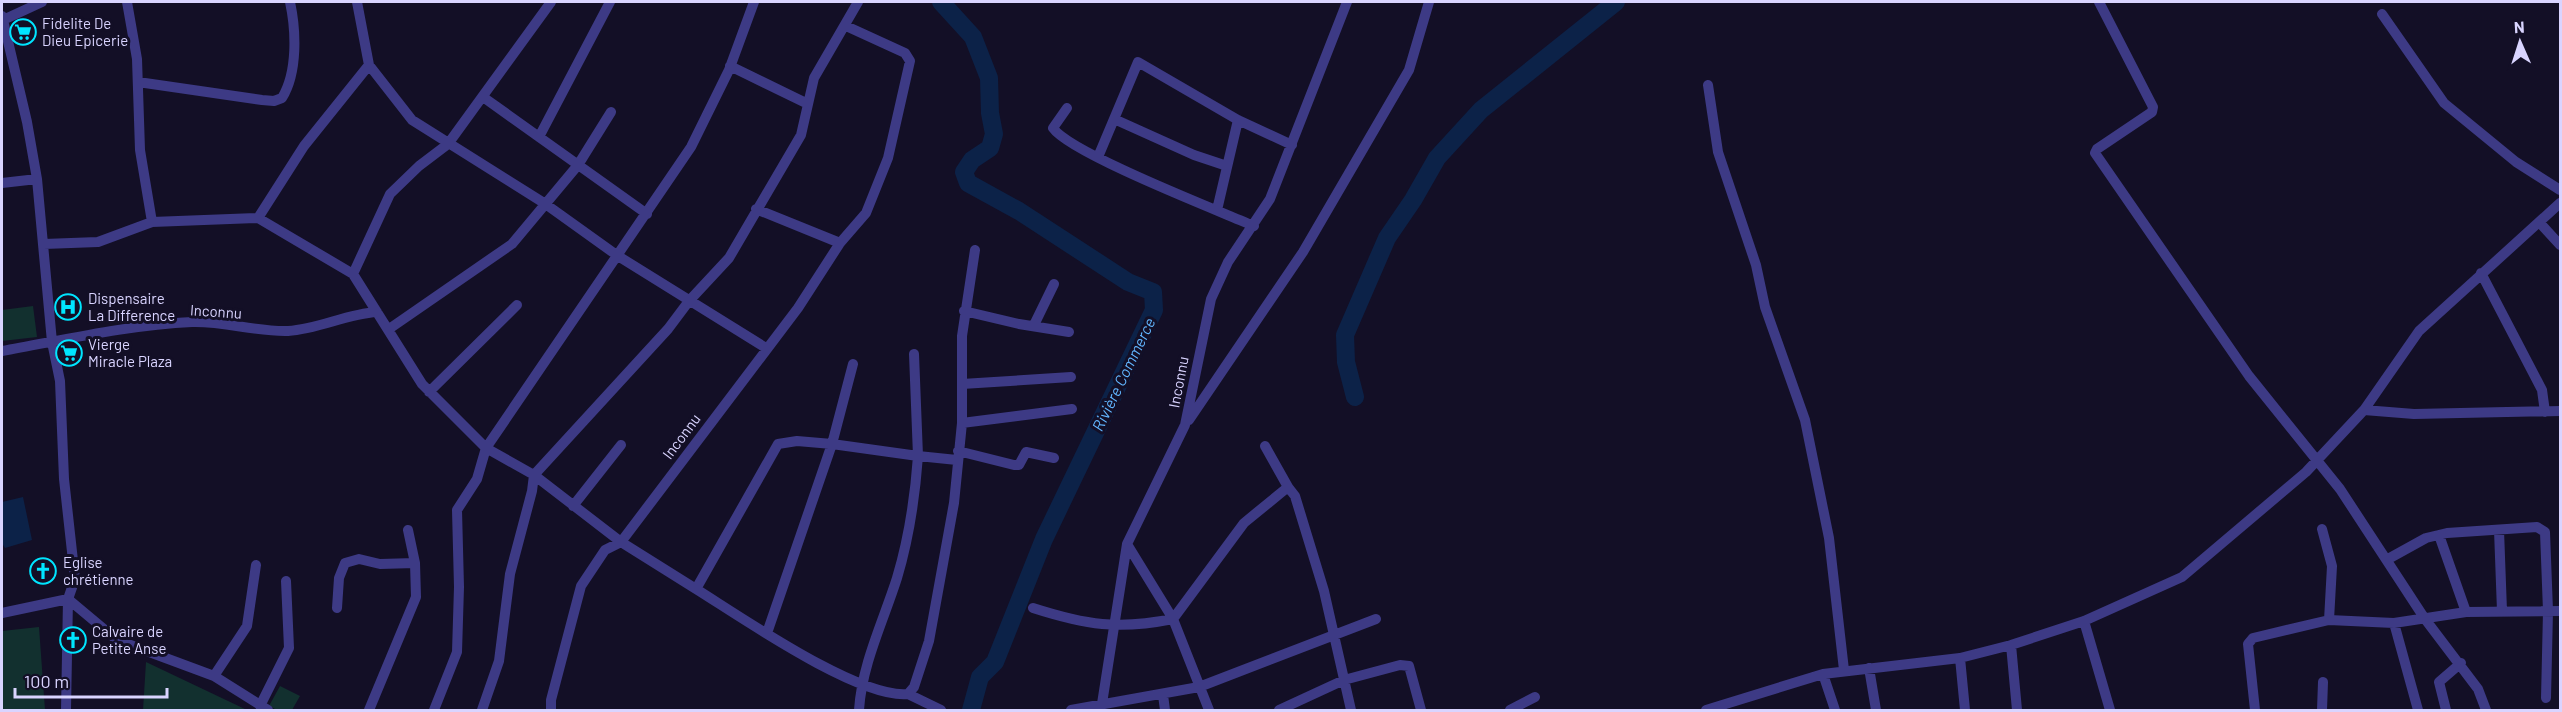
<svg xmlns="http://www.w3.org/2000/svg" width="2562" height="712" font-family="Barlow,sans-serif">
	<rect width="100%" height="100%" fill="#130f26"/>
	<path fill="#12302f" d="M 33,306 L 37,337 L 2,341 L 2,310 Z
		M 39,627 L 45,710 L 2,710 L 2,631 Z
		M 146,662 L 247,710 L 143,710 Z
		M 280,686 L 300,696 L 292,710 L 277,710 L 269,706 Z"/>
	<path fill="#0c2248" d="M 23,497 L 32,540 L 5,548 L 2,543 L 2,502 Z"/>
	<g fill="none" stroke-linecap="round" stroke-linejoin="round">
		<path stroke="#0c2248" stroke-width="18" d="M 941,2 L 973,37 L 989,78 L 990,113 L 994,134 L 990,148 L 972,160 L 964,172 L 968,183 L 1019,211 L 1128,282 L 1153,292 L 1154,310 L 1044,539 L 995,662 L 980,677 L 971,710
			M 1355,397 L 1346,362 L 1345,335 L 1387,238 L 1413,200 L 1437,158 L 1481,110 L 1616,2"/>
		<path stroke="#3d3a85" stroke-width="10" d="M 127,2 L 137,59 L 140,150 L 152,222
			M 357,2 L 369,65 L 412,120 L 544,203 L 618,256 L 766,348
			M 2099,2 L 2153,107 L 2152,112 L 2097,149 L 2095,153 L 2249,376 L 2340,489 L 2425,619 L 2478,689 L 2486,710
			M 2382,14 L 2444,103 L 2516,162 L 2560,190
			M 2,16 L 27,122 L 37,179 L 52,342 L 60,381 L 64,479 L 75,579 L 68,599 L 66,710
			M 3,20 L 42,2
			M 369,65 L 304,146 L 258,218 L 353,274 L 422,384 L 486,448 L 534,475 L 621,542 L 696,589 L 778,444 L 797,441 L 832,444 L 767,633
			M 730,66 L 808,104
			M 138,82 L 262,100 L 274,101 L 282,98 C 298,72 296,30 290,2
			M 1708,85 L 1718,152 L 1756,265 L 1765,307 L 1805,420 L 1829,538 L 1844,670
			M 483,97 L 647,214
			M 1067,108 L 1053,128 C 1070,153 1217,210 1254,226
			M 1114,119 L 1194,155 L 1227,166
			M 539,137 L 610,2
			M 1098,157 L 1138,62 L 1238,120 L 1292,145
			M 2,183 L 37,179
			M 756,209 L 840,243
			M 1217,210 L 1238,120
			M 2540,223 L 2560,245
			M 44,244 L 98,242 L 152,222 L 258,218
			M 2481,273 L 2542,390 L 2545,412
			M 353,274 L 390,194 L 419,166 L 448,144 L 551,2
			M 964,311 L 1019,324 L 1069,332
			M 1034,325 L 1054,284
			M 389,329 L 512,244 L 578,165 L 611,112
			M 2,351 C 64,340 128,325 192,322 C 225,321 255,332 288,331 C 319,329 346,314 377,312
			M 914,354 L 918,456 L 957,460
			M 853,364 L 832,444 L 918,456 C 915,498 909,538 897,578 C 883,622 862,664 859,710
			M 962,384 L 1071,377
			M 429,392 L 517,305
			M 2364,410 L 2414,414 L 2560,411
			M 1189,420 L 1303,252 L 1409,70 L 1429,2
			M 962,423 L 1072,409
			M 1265,446 L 1288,487
			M 958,451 L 1014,465 L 1019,465 L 1026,452 L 1054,458
			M 573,506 L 621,445
			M 2322,529 L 2332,566 L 2329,620
			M 2499,530 L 2502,611
			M 2439,535 L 2466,612
			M 1127,544 L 1173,619 L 1209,710
			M 2388,559 L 2426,538 L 2447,533 L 2537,527 L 2545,532 L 2548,611 L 2546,698
			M 696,589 C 741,617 859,699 908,694 L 914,687 L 929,641 L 954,503 L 962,423 L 962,336 L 975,250
			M 337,608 L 339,578 L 345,563 L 359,559 L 380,564 L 415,563
			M 1033,608 C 1086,625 1118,630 1173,619 L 1244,523 L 1288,487 L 1295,496 L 1324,591 L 1351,710
			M 2,613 L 68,599 L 117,640 L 214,676 L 268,710
			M 2084,621 L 2110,710
			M 2394,623 L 2418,710
			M 2011,645 L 2017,710
			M 1960,658 L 1965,710
			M 1869,668 L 1876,710
			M 1823,674 L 1835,710
			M 214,676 L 247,626 L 256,565
			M 908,694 L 941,710
			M 1163,695 L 1165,710
			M 260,706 L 289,648 L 286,581
			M 369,710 L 416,597 L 415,563 L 408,530
			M 434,710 L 457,652 L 459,587 L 457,510 L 477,479 L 486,448 L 691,147 L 729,70 L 754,2
			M 482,710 L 499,661 L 510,574 L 532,491 L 534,475 L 668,329 L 689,301 L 729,258 L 801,135 L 814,78 L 858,2
			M 551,710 L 551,700 L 581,586 L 605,550 L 621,542 L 798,308 L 840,243 L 866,213 L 888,158 L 910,61 L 905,53 L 846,26
			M 1071,710 L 1199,687 L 1376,619
			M 1101,710 L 1127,544 L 1185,425 L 1211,299 L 1228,262 L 1270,199 L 1347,2
			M 1279,710 L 1344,680 L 1400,665 L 1409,666 L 1421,710
			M 1510,710 L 1535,697
			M 1706,710 L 1823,674 L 1960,658 L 2011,645 L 2084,621 L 2182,577 L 2306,472 L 2364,410 L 2419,331 L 2560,203
			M 2255,710 L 2248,644 L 2253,638 L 2329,620 L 2394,623 L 2466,612 L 2560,611
			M 2322,710 L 2323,682
			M 2446,710 L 2439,682 L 2461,663"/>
	</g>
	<defs>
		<g id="supermarket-ring" transform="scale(1.35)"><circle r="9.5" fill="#130f26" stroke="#00e5ff" stroke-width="1.5"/><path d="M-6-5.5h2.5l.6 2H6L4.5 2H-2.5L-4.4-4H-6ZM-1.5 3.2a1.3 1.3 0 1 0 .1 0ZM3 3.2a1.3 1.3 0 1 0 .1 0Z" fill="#00e5ff"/></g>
		<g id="hospital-ring" transform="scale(1.35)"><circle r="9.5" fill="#130f26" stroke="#00e5ff" stroke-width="1.5"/><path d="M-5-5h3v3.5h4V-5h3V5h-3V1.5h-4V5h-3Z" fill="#00e5ff"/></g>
		<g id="church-ring" transform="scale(1.35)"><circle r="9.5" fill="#130f26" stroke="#00e5ff" stroke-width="1.5"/><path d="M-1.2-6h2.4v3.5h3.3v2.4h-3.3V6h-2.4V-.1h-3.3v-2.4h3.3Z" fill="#00e5ff"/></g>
	</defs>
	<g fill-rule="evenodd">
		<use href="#supermarket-ring" x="23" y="32"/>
		<use href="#hospital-ring" x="68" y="307"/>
		<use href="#supermarket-ring" x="69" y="353"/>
		<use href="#church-ring" x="43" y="571"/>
		<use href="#church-ring" x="73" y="640"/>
	</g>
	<g text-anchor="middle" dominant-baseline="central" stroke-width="6" stroke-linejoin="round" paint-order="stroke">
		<g font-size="15" fill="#d9d4ff" stroke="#130f26" text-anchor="start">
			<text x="42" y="23">Fidelite De<tspan x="42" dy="17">Dieu Epicerie</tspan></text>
			<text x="88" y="298">Dispensaire<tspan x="88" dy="17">La Difference</tspan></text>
			<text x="88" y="344">Vierge<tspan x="88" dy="17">Miracle Plaza</tspan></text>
			<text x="63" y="562">Eglise<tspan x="63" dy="17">chrétienne</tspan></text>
			<text x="92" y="631">Calvaire de<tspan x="92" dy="17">Petite Anse</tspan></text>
		</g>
		<g font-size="15" fill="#d9d4ff" stroke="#130f26">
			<text transform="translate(216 311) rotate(4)">Inconnu</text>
			<text transform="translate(1178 382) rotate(-79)">Inconnu</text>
			<text transform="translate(681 436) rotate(-53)">Inconnu</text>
		</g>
		<g font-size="16" font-style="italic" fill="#62b6ff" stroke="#130f26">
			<text transform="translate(1123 374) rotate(-64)">Rivière Commerce</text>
		</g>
	</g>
	<rect width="2562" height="712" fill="none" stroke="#d9d4ff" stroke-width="6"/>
	<g transform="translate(2520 42) rotate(357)" stroke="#130f26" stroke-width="4.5" paint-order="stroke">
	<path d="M0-4.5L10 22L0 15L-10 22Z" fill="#d9d4ff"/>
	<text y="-9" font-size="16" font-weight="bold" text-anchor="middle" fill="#d9d4ff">N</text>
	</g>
	<path d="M15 688v9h152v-9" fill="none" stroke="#d9d4ff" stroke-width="3"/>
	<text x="24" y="688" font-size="18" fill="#d9d4ff" stroke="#130f26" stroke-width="4.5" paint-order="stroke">100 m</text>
</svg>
